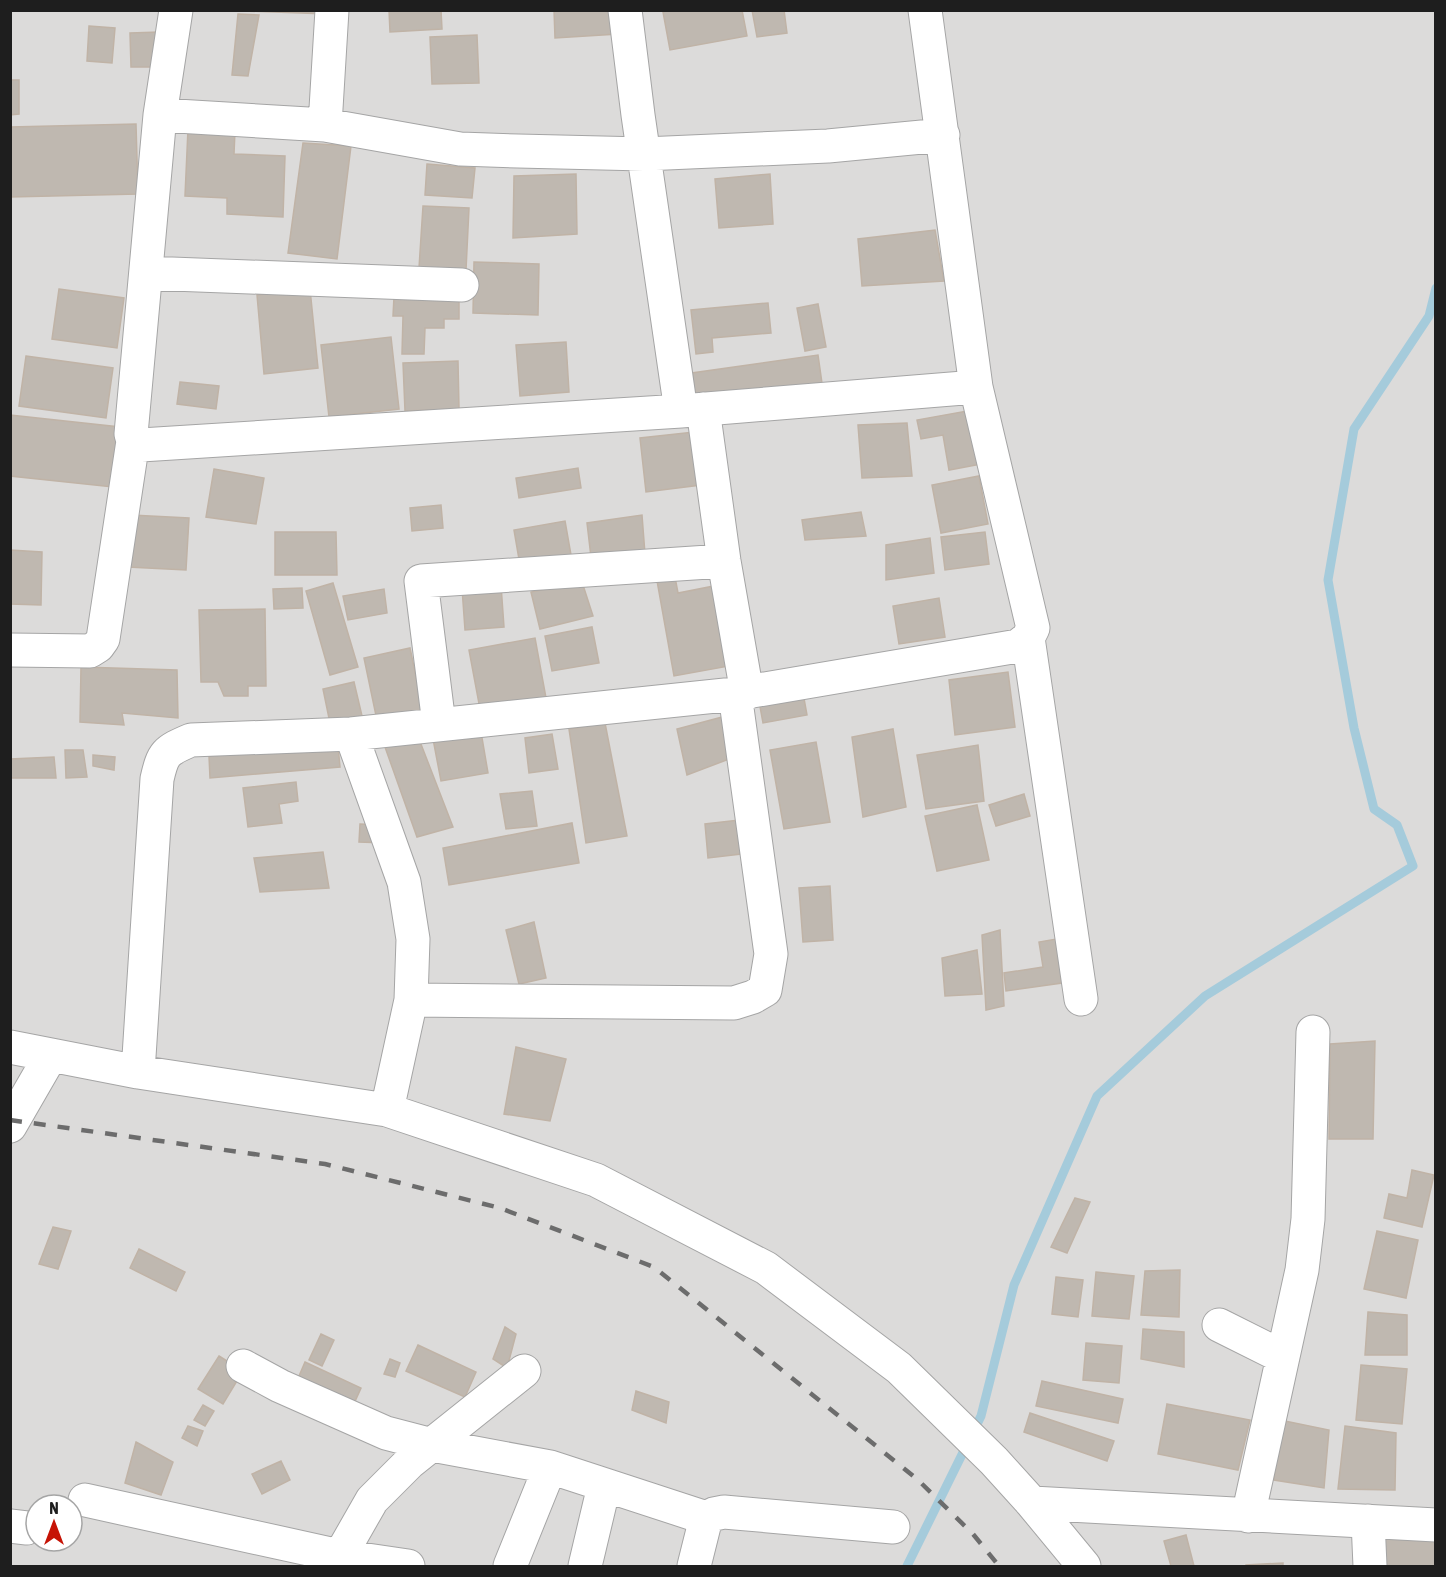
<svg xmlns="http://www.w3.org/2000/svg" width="1446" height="1577" font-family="'Asap Condensed',sans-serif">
	<rect width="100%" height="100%" fill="#eeece4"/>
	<path fill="#dcdbda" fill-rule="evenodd" d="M 11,11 L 1435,11 L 1435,1566 L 11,1566 ZM 36,1505 L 72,1505 L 72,1541 L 36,1541 Z"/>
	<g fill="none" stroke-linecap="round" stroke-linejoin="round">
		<path stroke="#a5cbdb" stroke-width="9" d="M 907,1566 L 981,1416 L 1014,1285 L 1097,1096 L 1205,996 L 1413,866 L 1397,825 L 1374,809 L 1354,728 L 1328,580 L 1354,429 L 1429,316 L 1436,288"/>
	</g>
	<path fill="#bfb8b0" stroke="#c0b3a6" stroke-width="1.5" d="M 217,10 L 327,10 L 327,14 Z
		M 389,10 L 441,10 L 442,29 L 390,32 Z
		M 554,10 L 617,10 L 618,34 L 555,38 Z
		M 669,10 L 742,10 L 747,36 L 670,50 L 663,12 Z
		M 752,10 L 784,10 L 787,33 L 757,37 Z
		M 238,14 L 259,15 L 248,76 L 232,75 Z
		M 89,26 L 115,28 L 112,63 L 87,61 Z
		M 159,32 L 159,67 L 131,67 L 130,33 Z
		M 477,35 L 479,83 L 432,84 L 430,37 Z
		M 10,80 L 19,80 L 19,114 L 10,115 Z
		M 136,124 L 138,194 L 10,197 L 10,127 Z
		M 188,129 L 235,131 L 234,154 L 285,156 L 283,217 L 227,214 L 227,198 L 185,196 Z
		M 303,143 L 351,146 L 337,259 L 288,253 Z
		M 427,164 L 475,168 L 472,198 L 425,195 Z
		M 576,174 L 577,234 L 513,238 L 514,176 Z
		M 770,174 L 773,224 L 719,228 L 715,179 Z
		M 423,206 L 469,208 L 466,270 L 419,268 Z
		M 935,230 L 944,281 L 862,286 L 858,239 Z
		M 474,262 L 539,264 L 538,315 L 473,313 Z
		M 59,289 L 124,298 L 117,348 L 52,339 Z
		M 310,289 L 318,368 L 264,374 L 257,295 Z
		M 394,297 L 459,299 L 459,319 L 444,319 L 444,328 L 425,328 L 424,354 L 402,354 L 403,316 L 393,316 Z
		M 768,303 L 771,333 L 712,338 L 713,352 L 696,354 L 691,310 Z
		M 818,304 L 826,347 L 805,351 L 797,308 Z
		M 391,337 L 399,409 L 329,417 L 321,345 Z
		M 566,342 L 569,392 L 520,396 L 516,345 Z
		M 818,355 L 822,383 L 696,400 L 692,373 Z
		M 26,356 L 113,368 L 106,418 L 19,406 Z
		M 458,361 L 459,409 L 405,411 L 403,363 Z
		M 180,382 L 219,386 L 216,409 L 177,404 Z
		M 978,409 L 987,463 L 949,470 L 943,435 L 921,439 L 917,420 Z
		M 10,415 L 120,427 L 113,487 L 10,476 Z
		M 907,423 L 912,476 L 862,478 L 858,425 Z
		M 694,432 L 701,485 L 646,492 L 640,438 Z
		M 578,468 L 581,488 L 519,498 L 516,478 Z
		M 214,469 L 264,478 L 256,524 L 206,517 Z
		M 979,476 L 988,524 L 941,533 L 932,485 Z
		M 441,505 L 443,528 L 412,531 L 410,508 Z
		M 861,512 L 866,536 L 805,540 L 802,520 Z
		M 131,515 L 189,518 L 186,570 L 128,567 Z
		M 642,515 L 645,554 L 591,557 L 587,523 Z
		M 565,521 L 571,555 L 520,565 L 514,530 Z
		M 275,532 L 336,532 L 337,575 L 275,575 Z
		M 985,532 L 989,564 L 945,570 L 941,537 Z
		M 930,538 L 934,573 L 886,580 L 886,545 Z
		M 10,550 L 42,552 L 41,605 L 10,604 Z
		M 674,572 L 678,593 L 714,586 L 729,666 L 674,676 L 656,575 Z
		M 582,582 L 593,616 L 540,629 L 531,592 Z
		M 333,583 L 358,667 L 330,675 L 306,591 Z
		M 501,585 L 504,627 L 465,630 L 462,588 Z
		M 302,588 L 303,608 L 274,609 L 273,589 Z
		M 384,589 L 387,613 L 348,620 L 343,596 Z
		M 939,598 L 945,637 L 899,644 L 893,606 Z
		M 265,609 L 266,686 L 248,686 L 248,696 L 224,696 L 218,682 L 201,682 L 199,610 Z
		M 592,627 L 599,663 L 552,671 L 545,636 Z
		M 535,638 L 546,698 L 480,709 L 469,650 Z
		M 410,648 L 424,715 L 378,725 L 364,658 Z
		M 81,667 L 177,670 L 178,718 L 122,713 L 124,725 L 80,722 Z
		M 1008,672 L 1015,727 L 955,735 L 949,680 Z
		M 354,682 L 362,716 L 330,723 L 323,689 Z
		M 803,693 L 807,715 L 763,723 L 759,701 Z
		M 726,716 L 737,756 L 687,775 L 677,729 Z
		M 605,723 L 627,836 L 586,843 L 569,729 Z
		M 893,729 L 906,807 L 863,817 L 852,737 Z
		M 481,732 L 488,773 L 441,781 L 433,739 Z
		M 552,734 L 558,769 L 529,773 L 525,738 Z
		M 419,739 L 453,827 L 417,837 L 385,747 Z
		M 816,742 L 830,822 L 784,829 L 770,750 Z
		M 978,745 L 984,801 L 926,809 L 917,755 Z
		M 338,746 L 340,767 L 210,778 L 209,756 Z
		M 65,750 L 83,750 L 87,777 L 66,778 Z
		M 93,755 L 115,757 L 114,770 L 93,766 Z
		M 54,757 L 56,778 L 10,778 L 10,759 Z
		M 296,782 L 298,801 L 279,804 L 282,823 L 248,827 L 243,788 Z
		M 532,791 L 537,826 L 506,829 L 500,794 Z
		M 1024,794 L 1030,816 L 996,826 L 989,805 Z
		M 977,805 L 989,860 L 937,871 L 925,816 Z
		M 739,820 L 741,854 L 708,858 L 705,824 Z
		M 572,823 L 579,863 L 449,885 L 443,848 Z
		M 360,824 L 381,825 L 385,843 L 359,842 Z
		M 323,852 L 329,888 L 260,892 L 254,858 Z
		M 830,886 L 833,940 L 803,942 L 799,888 Z
		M 534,922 L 546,978 L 519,984 L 506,930 Z
		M 1000,930 L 1004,1006 L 986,1010 L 982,935 Z
		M 1062,938 L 1069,982 L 1006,991 L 1004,973 L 1043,967 L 1039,942 Z
		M 977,950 L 982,994 L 945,996 L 942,958 Z
		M 1375,1041 L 1373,1139 L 1329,1139 L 1330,1044 Z
		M 516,1047 L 566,1059 L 550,1121 L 504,1114 Z
		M 1412,1170 L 1434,1175 L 1422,1227 L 1384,1218 L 1389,1194 L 1407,1198 Z
		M 1075,1198 L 1090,1202 L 1067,1253 L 1051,1247 Z
		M 53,1227 L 71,1231 L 58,1269 L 39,1264 Z
		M 1377,1231 L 1418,1240 L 1406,1298 L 1364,1289 Z
		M 139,1249 L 185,1272 L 176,1291 L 130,1268 Z
		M 1180,1270 L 1179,1317 L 1141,1315 L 1145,1271 Z
		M 1096,1272 L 1134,1276 L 1129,1319 L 1092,1316 Z
		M 1056,1277 L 1083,1280 L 1078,1317 L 1052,1314 Z
		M 1368,1312 L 1407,1315 L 1407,1355 L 1365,1355 Z
		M 505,1327 L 516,1334 L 507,1368 L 493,1359 Z
		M 1143,1329 L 1184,1332 L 1184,1367 L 1141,1359 Z
		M 321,1334 L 334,1340 L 322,1366 L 309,1360 Z
		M 1086,1343 L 1122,1346 L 1119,1383 L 1083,1380 Z
		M 418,1345 L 476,1372 L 465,1397 L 406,1371 Z
		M 219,1356 L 243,1371 L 223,1404 L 198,1389 Z
		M 390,1359 L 400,1363 L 395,1377 L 384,1374 Z
		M 305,1362 L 361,1388 L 352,1408 L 296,1383 Z
		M 1361,1365 L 1407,1369 L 1402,1424 L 1356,1420 Z
		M 1042,1381 L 1123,1399 L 1118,1423 L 1036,1406 Z
		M 636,1391 L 669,1402 L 666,1423 L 632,1410 Z
		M 1167,1404 L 1250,1420 L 1238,1470 L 1158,1454 Z
		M 203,1405 L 214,1411 L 205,1426 L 194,1420 Z
		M 1030,1413 L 1114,1441 L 1107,1461 L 1024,1432 Z
		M 1280,1420 L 1329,1430 L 1324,1488 L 1274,1480 Z
		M 188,1426 L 203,1431 L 197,1446 L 182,1438 Z
		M 1345,1426 L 1396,1433 L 1395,1490 L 1338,1489 Z
		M 136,1442 L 173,1462 L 161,1495 L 125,1483 Z
		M 281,1461 L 290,1480 L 262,1494 L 252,1474 Z
		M 1377,1534 L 1436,1540 L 1436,1566 L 1374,1566 Z
		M 1186,1535 L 1194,1566 L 1171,1566 L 1164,1541 Z
		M 1283,1563 L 1283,1566 L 1246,1566 L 1246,1565 Z"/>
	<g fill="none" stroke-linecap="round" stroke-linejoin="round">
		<g stroke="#a5a5a5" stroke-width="35">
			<path id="minor" d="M 625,10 L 638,115 L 681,411
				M 160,115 L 325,125 L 460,149 L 518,151 L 644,154 L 828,146 L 943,135
				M 325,125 L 332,10
				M 146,273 L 462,285
				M 703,409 L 724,561 L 747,693
				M 133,441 L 141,445 L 681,411 L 976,387
				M 1028,638 L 1081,999
				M 10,650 L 90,651 L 98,646 L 103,639 L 133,441 L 131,434 L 160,115 L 176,10
				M 439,724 L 421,581 L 724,561
				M 351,734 L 404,882 L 413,939 L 411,1000 L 387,1110
				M 411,1000 L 734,1003 L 753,997 L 765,990 L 771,954 L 735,694
				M 10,1047 L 138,1072 L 387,1110 L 596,1180 L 766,1268 L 899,1368 L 994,1461 L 1032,1503 L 1084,1566
				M 138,1072 L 157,779 C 163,753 165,751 191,740 L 351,734 L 735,694 L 1018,646 L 1028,638 L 1033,628 L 976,387 L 925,10
				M 10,1126 L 51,1055
				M 1219,1325 L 1283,1357
				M 243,1366 L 280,1386 L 386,1433 L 432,1445 L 550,1467 L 706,1518
				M 85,1500 L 340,1556 L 408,1566
				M 1032,1503 L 1436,1525
				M 1248,1516 L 1302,1270 L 1308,1219 L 1313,1032
				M 1368,1521 L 1370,1566
				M 10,1526 L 27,1528
				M 340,1556 L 372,1500 L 410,1462 L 524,1371
				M 510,1566 L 550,1467
				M 585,1566 L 604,1486
				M 694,1566 L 706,1518 L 714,1514 L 724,1512 L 893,1527"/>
		</g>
		<use href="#minor" stroke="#fff" stroke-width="33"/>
		<path stroke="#6c6c6c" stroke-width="4.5" stroke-dasharray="12 12" stroke-linecap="butt" d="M 10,1120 L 325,1164 L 500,1208 L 654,1267 L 917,1479 L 973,1534 L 999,1566"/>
	</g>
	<rect width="1446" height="1577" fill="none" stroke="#1e1e1e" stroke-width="24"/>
	<g transform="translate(54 1523)"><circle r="28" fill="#ffffff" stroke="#a5a5a5" stroke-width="1.5"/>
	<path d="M0-4.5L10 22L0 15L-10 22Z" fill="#c61305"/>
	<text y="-9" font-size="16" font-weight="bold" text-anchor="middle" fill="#1e1e1e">N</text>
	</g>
</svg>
